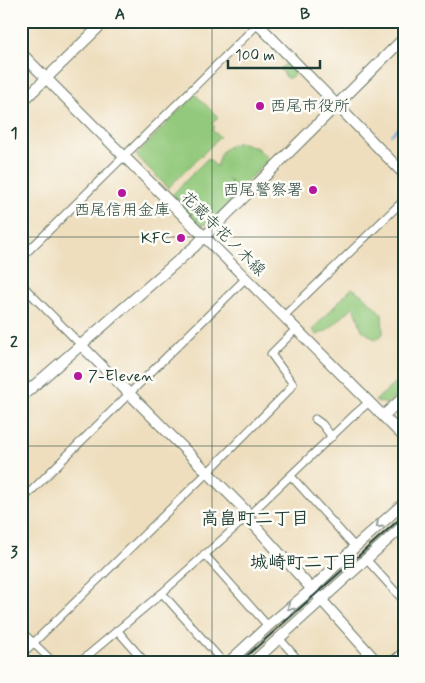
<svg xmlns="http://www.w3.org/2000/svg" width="425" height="683" font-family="Mynerve,'Klee One',sans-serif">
	<rect width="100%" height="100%" fill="#fdfcf7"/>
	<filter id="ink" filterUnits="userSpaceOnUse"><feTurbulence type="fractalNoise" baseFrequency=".02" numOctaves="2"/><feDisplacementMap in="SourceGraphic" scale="10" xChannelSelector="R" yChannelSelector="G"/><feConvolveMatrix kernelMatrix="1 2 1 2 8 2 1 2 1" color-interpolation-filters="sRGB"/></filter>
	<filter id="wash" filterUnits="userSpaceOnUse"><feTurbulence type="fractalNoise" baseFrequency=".0096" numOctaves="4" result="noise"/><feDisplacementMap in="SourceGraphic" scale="20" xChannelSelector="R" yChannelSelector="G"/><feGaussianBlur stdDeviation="1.12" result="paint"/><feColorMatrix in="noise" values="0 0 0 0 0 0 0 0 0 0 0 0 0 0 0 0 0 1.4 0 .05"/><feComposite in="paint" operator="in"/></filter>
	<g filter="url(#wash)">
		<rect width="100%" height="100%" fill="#eedebe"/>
		<path fill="#93c97b" stroke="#598358" d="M 287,62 L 297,72 L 290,78 L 287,78 L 280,69 Z
			M 195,94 L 218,117 L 212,124 L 215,127 L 212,130 L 220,137 L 168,188 L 136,155 Z
			M 240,142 L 257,148 L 269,159 L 239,190 L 226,177 L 241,193 L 209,224 L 199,225 L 170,197 L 208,158 L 217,167 C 219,151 224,147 240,142 Z
			M 352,288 L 365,297 L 382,314 L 383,334 L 376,340 L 362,330 L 354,306 L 328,330 L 317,335 L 312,330 Z
			M 404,375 L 404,388 L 387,404 L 375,401 Z"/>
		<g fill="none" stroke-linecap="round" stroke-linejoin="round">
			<path stroke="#6ca7dc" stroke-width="2" d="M 391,135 L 404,123"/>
		</g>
	</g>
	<g filter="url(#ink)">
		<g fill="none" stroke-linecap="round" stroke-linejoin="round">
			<g stroke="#677564" stroke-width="9">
				<path id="street" d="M 21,258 L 260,22
					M 21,284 L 81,345
					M 284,316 L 404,200
					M 315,419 L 322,424 L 332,437
					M 291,476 L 355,547
					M 21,501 L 246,278
					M 204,554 L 268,626
					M 366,559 L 404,601
					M 162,593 L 223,662
					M 117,630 L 145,662
					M 21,631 L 53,662
					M 279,638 L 300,662
					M 21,655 L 207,473 L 286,393 L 293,384 L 271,354 L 296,329
					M 80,662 L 162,593 L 247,517 L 353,416 L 369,402"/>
			</g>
			<g stroke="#677564" stroke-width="12">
				<path id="secondary" d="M 255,21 L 404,174
					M 21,53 L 404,437
					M 21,103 L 105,21
					M 81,345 L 245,510 L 247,517 L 377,662
					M 21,397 L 194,247 L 404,38
					M 383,416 L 404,397
					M 229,662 L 268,626 L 312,589 L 355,547 L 404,503
					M 253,662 L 404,525"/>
			</g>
			<g stroke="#677564" stroke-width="14">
				<path id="primary" d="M 395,662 L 404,654"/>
			</g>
			<use href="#street" stroke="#fff" stroke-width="7"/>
			<use href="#secondary" stroke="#fff" stroke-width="10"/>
			<use href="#primary" stroke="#fff" stroke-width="11"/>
			<path stroke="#1f3d34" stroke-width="2" d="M 240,662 L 404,515"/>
		</g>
		<defs><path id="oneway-chevron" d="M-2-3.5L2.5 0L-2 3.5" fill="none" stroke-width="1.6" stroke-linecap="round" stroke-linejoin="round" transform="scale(1.25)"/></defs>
		<g stroke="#8f9e9a">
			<use href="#oneway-chevron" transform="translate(379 525) rotate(138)"/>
			<use href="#oneway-chevron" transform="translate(290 607) rotate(140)"/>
		</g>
	</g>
	<path fill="none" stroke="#1f3d34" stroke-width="1" stroke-opacity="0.55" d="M 212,21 L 212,662M 21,237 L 404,237M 21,446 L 404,446"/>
	<g fill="#b5179e" stroke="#fdfcf7" stroke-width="2">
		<circle cx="260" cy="106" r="5"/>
		<circle cx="313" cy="190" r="5"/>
		<circle cx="122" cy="193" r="5"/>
		<circle cx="181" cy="238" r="5"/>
		<circle cx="78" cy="376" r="5"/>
	</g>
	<g text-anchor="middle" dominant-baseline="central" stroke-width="5" stroke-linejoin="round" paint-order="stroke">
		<g font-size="16" fill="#1f3d34" stroke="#fdfcf7" text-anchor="start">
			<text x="270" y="106">西尾市役所</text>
			<text x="303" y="190" text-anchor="end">西尾警察署</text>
			<text x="122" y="210" text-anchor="middle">西尾信用金庫</text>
			<text x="171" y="238" text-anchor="end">KFC</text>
			<text x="88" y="376">7-Eleven</text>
		</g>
		<g font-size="16" fill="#1f3d34" stroke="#fdfcf7">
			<text transform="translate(223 234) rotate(45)">花蔵寺花ノ木線</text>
		</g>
		<g font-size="18" font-weight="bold" fill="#1f3d34" stroke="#fdfcf7">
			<text x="255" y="519">高畠町二丁目</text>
			<text x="304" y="563">城崎町二丁目</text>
		</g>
	</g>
	<rect width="425" height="683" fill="none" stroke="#fdfcf7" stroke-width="55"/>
	<path d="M228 60v8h92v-8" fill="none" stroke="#1f3d34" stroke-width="2.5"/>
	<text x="235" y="60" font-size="15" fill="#1f3d34" stroke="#fdfcf7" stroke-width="4" paint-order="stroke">100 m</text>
	<rect x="28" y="28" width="370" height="628" fill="none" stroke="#1f3d34" stroke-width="2"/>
	<g font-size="16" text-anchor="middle" font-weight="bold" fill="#1f3d34">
		<text x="120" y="19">A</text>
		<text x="305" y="19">B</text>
		<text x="14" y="138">1</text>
		<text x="14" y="347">2</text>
		<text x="14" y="557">3</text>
	</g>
</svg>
